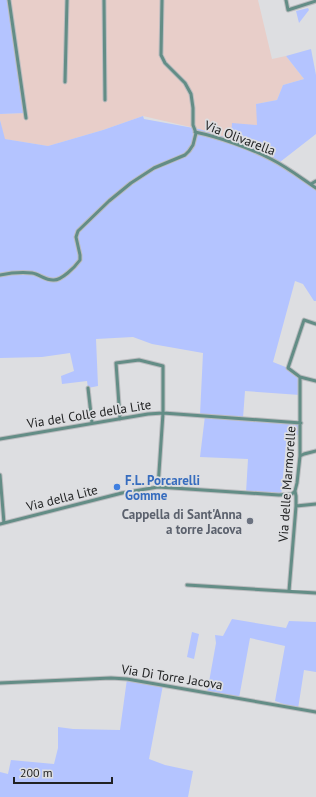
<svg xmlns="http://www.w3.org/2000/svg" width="316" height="797" font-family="'PT Sans',sans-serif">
	<rect width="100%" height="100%" fill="#dddee1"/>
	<path fill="#e8cec9" d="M 11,0 L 258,0 L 272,59 L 286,56 L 304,79 L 283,85 L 277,100 L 256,104 L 258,125 L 232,139 L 199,129 L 143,116 L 103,130 L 48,146 L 4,139 L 0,120 L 0,114 L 25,113 Z"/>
	<path fill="#b4c4ff" d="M 0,0 L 9,0 L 25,113 L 0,114 Z
		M 308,8 L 309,10 L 299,23 L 296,11 Z
		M 311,49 L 316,75 L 316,134 L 280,162 L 316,188 L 316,301 L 314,301 L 303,284 L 295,281 L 273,362 L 288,368 L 300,377 L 300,395 L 245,391 L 243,418 L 301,423 L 300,435 L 287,434 L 281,497 L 246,493 L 248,459 L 200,457 L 205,416 L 200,415 L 203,353 L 152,344 L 133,337 L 96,339 L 98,386 L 88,388 L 87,381 L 62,384 L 61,376 L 74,371 L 70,353 L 42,357 L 0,358 L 0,120 L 5,139 L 48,146 L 103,130 L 143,116 L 144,119 L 199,129 L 231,139 L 232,123 L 257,125 L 256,104 L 277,100 L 283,85 L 304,79 L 286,56 Z
		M 232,619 L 286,628 L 289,621 L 316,622 L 316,672 L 304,670 L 298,709 L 275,701 L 285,646 L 250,638 L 239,698 L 207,693 L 216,643 L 215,635 L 223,636 Z
		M 192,632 L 199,634 L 194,659 L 187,657 Z
		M 127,679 L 163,685 L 149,759 L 165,765 L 193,771 L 188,797 L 0,797 L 0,772 L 8,774 L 11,760 L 54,764 L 58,748 L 58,727 L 73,729 L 120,730 Z"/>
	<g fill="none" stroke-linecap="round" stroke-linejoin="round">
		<g stroke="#bbbcbf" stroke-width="5">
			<path id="minor" d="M 9,0 L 26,118
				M 104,0 L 105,100
				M 286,0 L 288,10 L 316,1
				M 65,82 L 67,0
				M 195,132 C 219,137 250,148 271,159 C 287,167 301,178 316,188
				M 311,184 L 316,181
				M 0,275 C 10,273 21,272 32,273 C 39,274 45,280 53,280 C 61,281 75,267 80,260 L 80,255 L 76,237 L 78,231 L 109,201 L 131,183 L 154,168 L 185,155 L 189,151 L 193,145 L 196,133 L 193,125 L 193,108 L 191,94 L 185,83 L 165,63 L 161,55 L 162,0
				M 316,324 L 304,320 L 288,368 L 300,377 L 316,381
				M 88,388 L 92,423
				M 120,419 L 116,363 L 139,360 L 163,366 L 163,413 L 158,487
				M 0,439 L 148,414 L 163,413 L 301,423
				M 300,456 L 304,454 L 316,451
				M 0,475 L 4,523
				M 296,506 L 316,504
				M 0,524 L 122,493 L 158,487 L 279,495 L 292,494 L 295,491
				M 187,585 L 316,593
				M 289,591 L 296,506 L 296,496 L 295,491 L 297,483 L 300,456 L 300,377
				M 0,683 L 111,678 L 127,679 L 316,712"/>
		</g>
		<use href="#minor" stroke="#638d86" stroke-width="3"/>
	</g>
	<circle fill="#3f7fe0" stroke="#dddee1" stroke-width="1.5" cx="117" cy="487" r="4"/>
	<circle fill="#6b7280" stroke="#dddee1" stroke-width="1.5" cx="250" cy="521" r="4"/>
	<g text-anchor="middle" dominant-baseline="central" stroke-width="3.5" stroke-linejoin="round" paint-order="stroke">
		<g font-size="13" fill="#212223" stroke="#dddee1">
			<text transform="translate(240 138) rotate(21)">Via Olivarella</text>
			<text transform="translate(89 414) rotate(-9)">Via del Colle della Lite</text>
			<text transform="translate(287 484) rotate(-86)">Via delle Marmorelle</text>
			<text transform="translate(62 498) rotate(-14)">Via della Lite</text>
			<text transform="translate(172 677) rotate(9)">Via Di Torre Jacova</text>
		</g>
		<g font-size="13" font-weight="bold" fill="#366cbe" stroke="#dddee1" text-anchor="start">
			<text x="125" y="480">F.L. Porcarelli<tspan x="125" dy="15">Gomme</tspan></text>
		</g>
		<g font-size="13" font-weight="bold" fill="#5b616d" stroke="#dddee1" text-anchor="end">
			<text x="242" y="514">Cappella di Sant'Anna<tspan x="242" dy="15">a torre Jacova</tspan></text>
		</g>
	</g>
	<path d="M14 777v6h98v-6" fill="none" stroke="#212223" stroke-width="2"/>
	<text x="20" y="777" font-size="12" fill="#212223" stroke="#dddee1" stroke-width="3" paint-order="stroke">200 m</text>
</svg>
